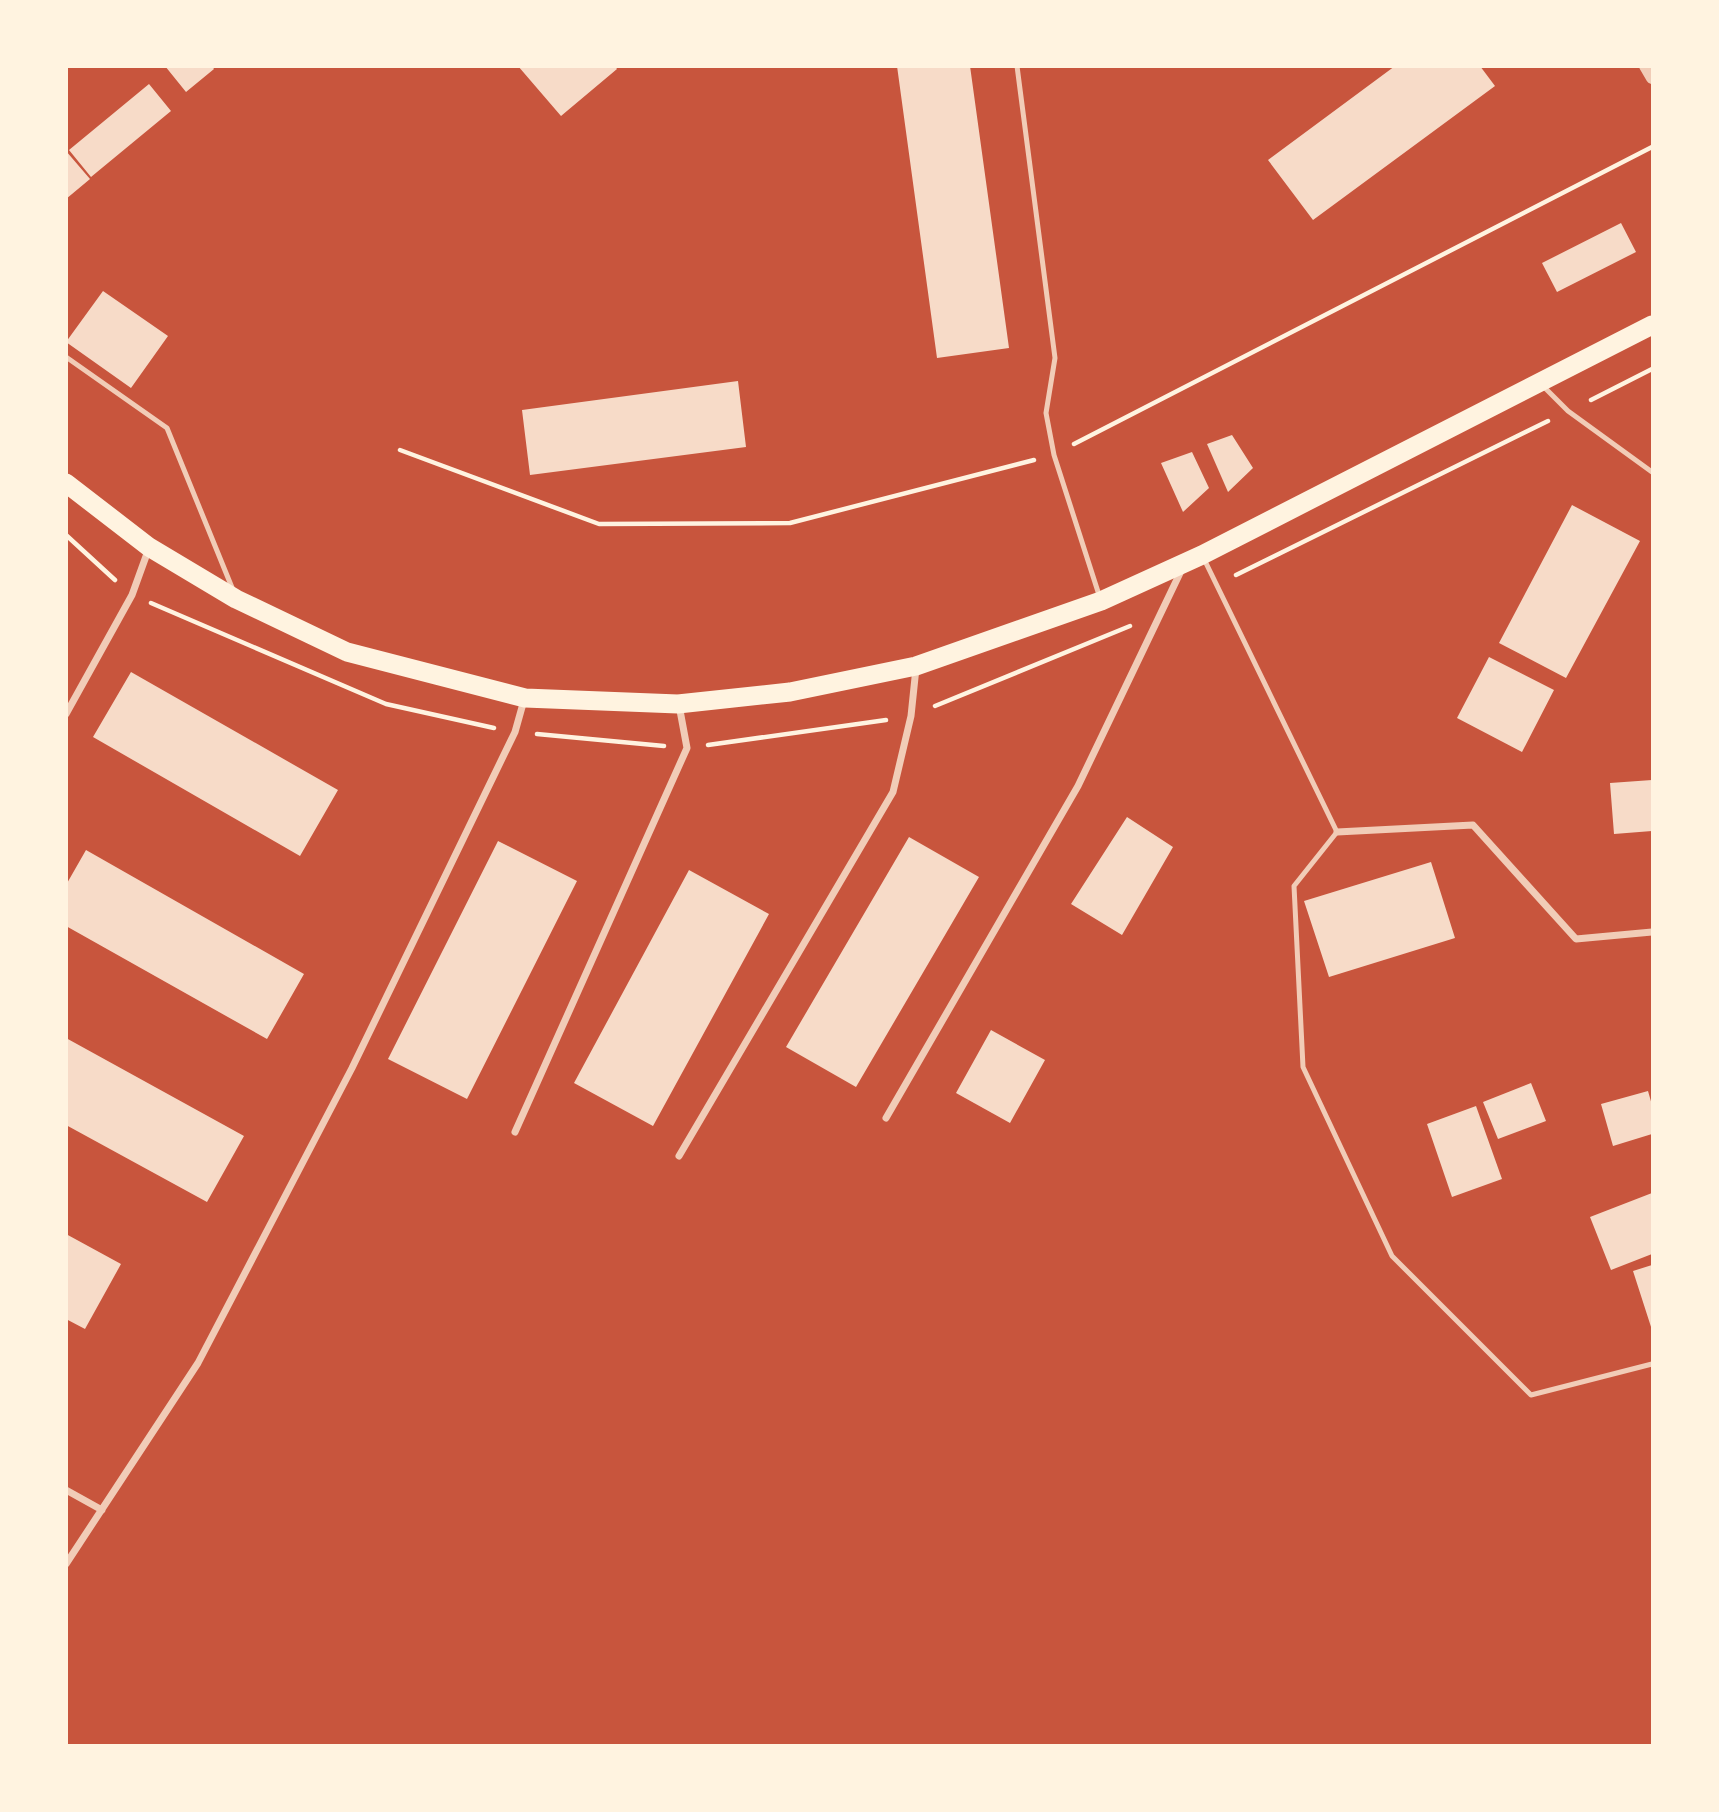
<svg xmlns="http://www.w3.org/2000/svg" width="1719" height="1812" font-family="Ubuntu,sans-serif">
	<rect width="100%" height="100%" fill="#c8553d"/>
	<path fill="#f7dbc8" d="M 165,66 L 212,66 L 214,69 L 186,92 Z
		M 518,66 L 615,66 L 617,69 L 561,116 Z
		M 897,66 L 970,66 L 1009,348 L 937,358 Z
		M 1395,66 L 1480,66 L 1495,86 L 1313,220 L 1268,160 Z
		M 149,84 L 171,111 L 91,177 L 69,150 Z
		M 66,151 L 90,179 L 66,199 Z
		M 1621,223 L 1636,252 L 1557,292 L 1542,263 Z
		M 103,291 L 168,336 L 131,388 L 66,342 Z
		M 738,381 L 746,447 L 530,475 L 522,410 Z
		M 1232,435 L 1253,468 L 1228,492 L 1207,444 Z
		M 1192,452 L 1209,488 L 1183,512 L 1161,463 Z
		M 1572,505 L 1640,541 L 1566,678 L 1499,643 Z
		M 1489,657 L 1554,690 L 1522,752 L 1457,718 Z
		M 131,672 L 338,790 L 300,856 L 93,737 Z
		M 1652,780 L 1652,831 L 1614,834 L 1610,783 Z
		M 1127,817 L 1173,847 L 1122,935 L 1071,904 Z
		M 909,837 L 979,877 L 856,1087 L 786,1047 Z
		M 498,841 L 577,881 L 467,1099 L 388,1059 Z
		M 86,850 L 304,974 L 267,1039 L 66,926 L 66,885 Z
		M 1431,862 L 1455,938 L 1329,977 L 1304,901 Z
		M 689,870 L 769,914 L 653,1126 L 574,1083 Z
		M 991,1030 L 1045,1060 L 1010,1123 L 956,1093 Z
		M 66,1038 L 244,1136 L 207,1202 L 66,1125 Z
		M 1531,1083 L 1546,1121 L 1498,1139 L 1483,1102 Z
		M 1648,1091 L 1652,1105 L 1652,1134 L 1613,1146 L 1601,1104 Z
		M 1476,1106 L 1502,1179 L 1452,1197 L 1427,1124 Z
		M 1652,1193 L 1652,1254 L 1611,1270 L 1590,1217 Z
		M 66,1234 L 121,1264 L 85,1329 L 66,1319 Z
		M 1652,1265 L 1652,1330 L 1633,1271 Z"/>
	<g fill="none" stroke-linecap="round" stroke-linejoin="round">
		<path stroke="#fff3e0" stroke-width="4.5" d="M 1591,400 L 1652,369
			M 1074,444 L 1652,147
			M 400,450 L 599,524 L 790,523 L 1034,460
			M 66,535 L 115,580
			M 1236,575 L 1548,421
			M 151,603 L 386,704 L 494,728
			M 935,706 L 1130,626
			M 537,734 L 664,746
			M 708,745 L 886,720"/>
		<path stroke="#f1ccb7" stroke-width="5" d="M 1017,66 L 1055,358 L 1046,413 L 1054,455 L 1100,598
			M 66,357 L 167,428 L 233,590
			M 1542,385 L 1568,411 L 1652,472
			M 1204,559 L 1337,832 L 1294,886 L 1303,1067 L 1392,1256 L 1531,1395 L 1652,1364"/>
		<path stroke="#f1ccb7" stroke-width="7" d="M 66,714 L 132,595 L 149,548
			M 1337,832 L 1473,825 L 1576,939 L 1652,932
			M 886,1118 L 1078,786 L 1181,571
			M 515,1132 L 687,748 L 679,705
			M 679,1156 L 893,792 L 911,716 L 916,668
			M 66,1490 L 102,1510
			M 66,1564 L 198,1363 L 352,1068 L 515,732 L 524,700"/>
		<path stroke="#f1ccb7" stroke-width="12" d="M 1645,66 L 1652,78"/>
		<path stroke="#fff3e0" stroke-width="19" d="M 66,483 L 149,547 L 236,599 L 347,652 L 525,698 L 678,704 L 790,692 L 916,666 L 1101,601 L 1202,555 L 1652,325"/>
	</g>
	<rect width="1719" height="1812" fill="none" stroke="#fff3e0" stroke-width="136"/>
</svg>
